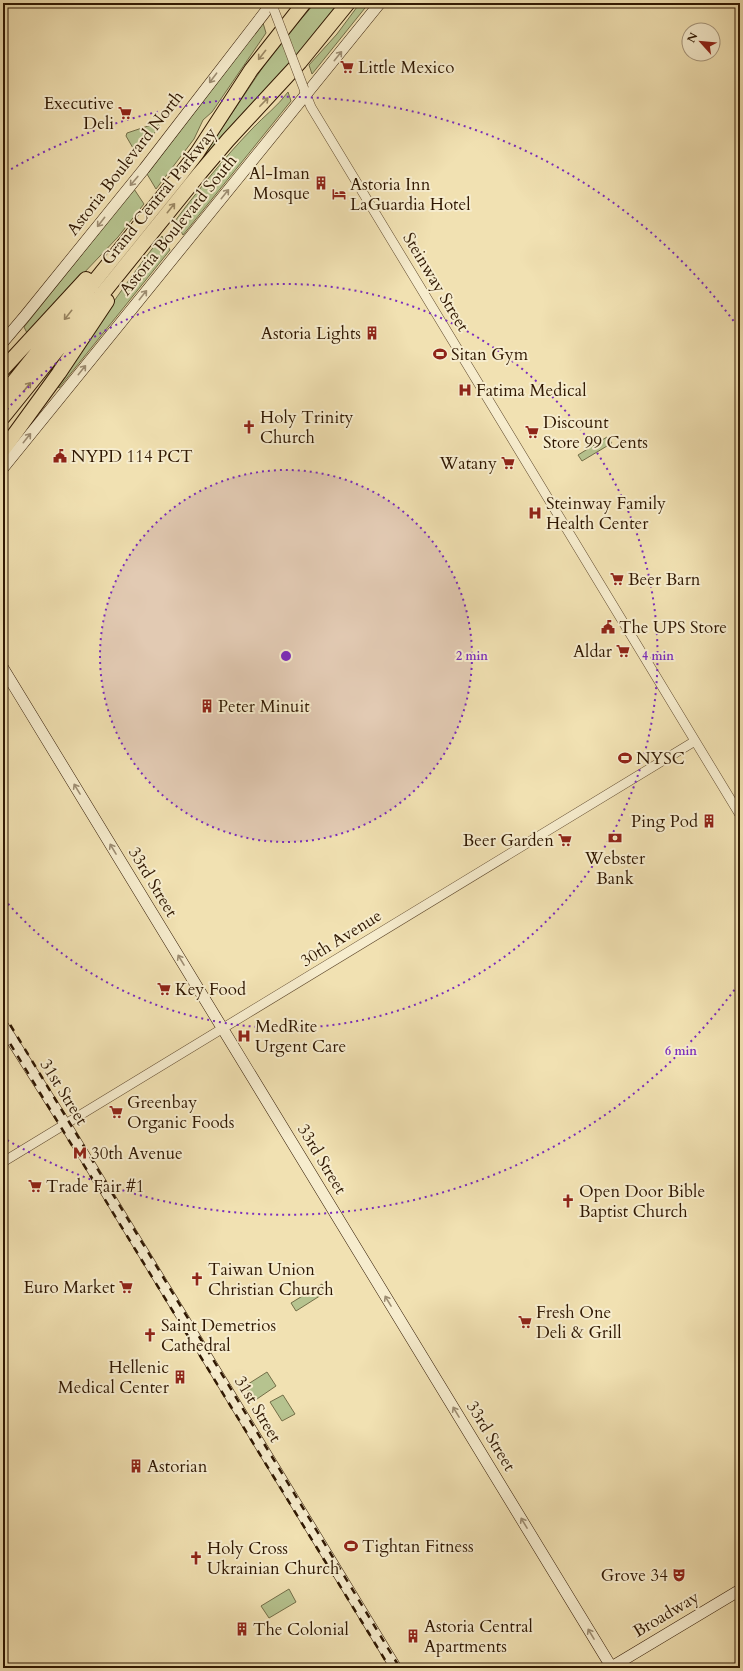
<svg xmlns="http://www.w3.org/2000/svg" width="743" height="1671" font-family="Cardo,serif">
	<rect width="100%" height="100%" fill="#f1e1b2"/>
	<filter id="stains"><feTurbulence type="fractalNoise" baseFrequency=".005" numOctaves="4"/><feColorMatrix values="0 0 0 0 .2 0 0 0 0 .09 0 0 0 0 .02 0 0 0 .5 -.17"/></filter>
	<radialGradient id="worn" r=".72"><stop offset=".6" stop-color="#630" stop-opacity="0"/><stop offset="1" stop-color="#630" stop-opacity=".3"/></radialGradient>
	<path fill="#b6c38f" stroke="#736e48" d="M 315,3 L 342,3 L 254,105 L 198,164 L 275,49 Z
		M 360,3 L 369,3 L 312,74 L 309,65 L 337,34 Z
		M 263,23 L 266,33 L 212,112 L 203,120 L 194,139 L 156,189 L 147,174 Z
		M 288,92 L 291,101 L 183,235 L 175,221 C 199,189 224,158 252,129 C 264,116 278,106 288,92 Z
		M 157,123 L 160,126 L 137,155 L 126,136 L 127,133 Z
		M 134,189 L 144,204 L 118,237 L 27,333 L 24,327 Z
		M 162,236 L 170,250 L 59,388 L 56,383 C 92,334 125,283 162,236 Z
		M 607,437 L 612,443 L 582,461 L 578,455 Z
		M 322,1284 L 326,1292 L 296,1311 L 291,1303 Z
		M 267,1372 L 276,1386 L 254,1401 L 245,1386 Z
		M 283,1395 L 295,1414 L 282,1421 L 270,1402 Z
		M 289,1589 L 296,1602 L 269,1618 L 261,1606 Z"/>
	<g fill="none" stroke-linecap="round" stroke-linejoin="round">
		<g stroke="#604a2e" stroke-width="10">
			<path id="tertiary" d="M 304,90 L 311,107 L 740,815
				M 3,1162 L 695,741
				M 3,1667 L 4,1668"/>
		</g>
		<g stroke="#301802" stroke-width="12">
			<path id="secondary" d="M 3,342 L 25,316 L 144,169 L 272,3
				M 3,468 L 380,3
				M 3,668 L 612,1668
				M 3,1026 L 65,1124 L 396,1668
				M 610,1668 L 740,1590"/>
		</g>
		<g stroke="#301802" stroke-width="16">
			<path id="motorway" d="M 3,369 L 86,279
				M 3,395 L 180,175 L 197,153 L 251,70 L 304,3
				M 3,417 L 200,173 L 228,140 L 300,62 L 348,3
				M 3,450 L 59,373 L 107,301"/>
		</g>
		<use href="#tertiary" stroke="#f6eccd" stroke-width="9"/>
		<use href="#secondary" stroke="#f6eccd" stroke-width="11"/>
		<use href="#motorway" stroke="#f1e1b2" stroke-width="14"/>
		<path stroke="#301802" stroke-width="2.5" stroke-dasharray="7 7" stroke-linecap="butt" d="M 3,1013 L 400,1668
			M 3,1032 L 390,1668"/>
		<g stroke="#604a2e" stroke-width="10" stroke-linecap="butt">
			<path id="tertiary-bridge" d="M 274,10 L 304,89"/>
		</g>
		<use href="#tertiary-bridge" stroke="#f6eccd" stroke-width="9"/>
	</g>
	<defs><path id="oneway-shaft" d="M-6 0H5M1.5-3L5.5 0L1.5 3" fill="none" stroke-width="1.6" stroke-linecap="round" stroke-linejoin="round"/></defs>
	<g stroke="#9a8763">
		<use href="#oneway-shaft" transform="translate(262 55) rotate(128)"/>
		<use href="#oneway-shaft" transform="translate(264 102) rotate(-46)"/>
		<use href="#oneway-shaft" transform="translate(171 208) rotate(-51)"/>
		<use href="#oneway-shaft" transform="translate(68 315) rotate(129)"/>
		<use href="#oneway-shaft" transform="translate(27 387) rotate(-51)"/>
	</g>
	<g stroke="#9d8d72">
		<use href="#oneway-shaft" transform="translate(338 56) rotate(-51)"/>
		<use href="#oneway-shaft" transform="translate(213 78) rotate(127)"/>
		<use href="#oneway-shaft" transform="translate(134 181) rotate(130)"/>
		<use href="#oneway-shaft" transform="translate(225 194) rotate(-51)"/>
		<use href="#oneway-shaft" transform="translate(101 222) rotate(128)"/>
		<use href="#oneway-shaft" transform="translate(143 295) rotate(-51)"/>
		<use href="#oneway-shaft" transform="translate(82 370) rotate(-51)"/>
		<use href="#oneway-shaft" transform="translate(27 438) rotate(-51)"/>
		<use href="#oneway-shaft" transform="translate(77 789) rotate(-121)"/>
		<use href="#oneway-shaft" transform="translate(113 849) rotate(-121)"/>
		<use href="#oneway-shaft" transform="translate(181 960) rotate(-121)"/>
		<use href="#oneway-shaft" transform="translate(388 1301) rotate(-121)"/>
		<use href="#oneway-shaft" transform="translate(456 1412) rotate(-121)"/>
		<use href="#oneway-shaft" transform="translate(524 1523) rotate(-121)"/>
		<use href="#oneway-shaft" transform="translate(591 1634) rotate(-121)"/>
	</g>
	<circle cx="286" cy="656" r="186" fill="#7b2cbf" fill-opacity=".12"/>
	<g fill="none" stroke="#7b2cbf" stroke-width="2" stroke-dasharray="2 4">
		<circle cx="286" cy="656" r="186"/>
		<path d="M3 414A372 372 0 1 1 3 898"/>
		<path d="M738 985A559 559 0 0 1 7 1140M6 172A559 559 0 0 1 738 327"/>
	</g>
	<defs>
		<g id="supermarket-bare" transform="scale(1.08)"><path d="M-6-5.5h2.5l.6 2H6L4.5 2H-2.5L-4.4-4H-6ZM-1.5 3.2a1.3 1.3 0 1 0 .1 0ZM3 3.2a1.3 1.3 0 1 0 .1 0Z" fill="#8f2418" stroke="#f6eccd" stroke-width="2.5" paint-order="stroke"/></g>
		<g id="building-bare" transform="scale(1.08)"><path d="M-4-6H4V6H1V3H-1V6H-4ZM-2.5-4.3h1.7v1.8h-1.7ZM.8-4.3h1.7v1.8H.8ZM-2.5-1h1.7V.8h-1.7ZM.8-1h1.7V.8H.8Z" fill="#8f2418" stroke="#f6eccd" stroke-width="2.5" paint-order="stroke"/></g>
		<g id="hotel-bare" transform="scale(1.08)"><path d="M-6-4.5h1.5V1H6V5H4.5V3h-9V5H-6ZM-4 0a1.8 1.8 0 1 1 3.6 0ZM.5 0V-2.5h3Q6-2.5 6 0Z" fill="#8f2418" stroke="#f6eccd" stroke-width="2.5" paint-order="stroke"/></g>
		<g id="stadium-bare" transform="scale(1.08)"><path d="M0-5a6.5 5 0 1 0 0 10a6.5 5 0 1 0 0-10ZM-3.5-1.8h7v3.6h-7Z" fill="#8f2418" stroke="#f6eccd" stroke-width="2.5" paint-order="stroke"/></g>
		<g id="hospital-bare" transform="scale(1.08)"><path d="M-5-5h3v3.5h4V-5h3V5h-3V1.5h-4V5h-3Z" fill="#8f2418" stroke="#f6eccd" stroke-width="2.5" paint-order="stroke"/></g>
		<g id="church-bare" transform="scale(1.08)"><path d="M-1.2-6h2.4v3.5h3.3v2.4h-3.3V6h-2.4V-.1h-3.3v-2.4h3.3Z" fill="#8f2418" stroke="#f6eccd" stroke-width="2.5" paint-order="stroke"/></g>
		<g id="civic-bare" transform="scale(1.08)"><path d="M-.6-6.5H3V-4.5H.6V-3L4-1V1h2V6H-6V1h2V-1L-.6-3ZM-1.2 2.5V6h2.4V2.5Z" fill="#8f2418" stroke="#f6eccd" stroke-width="2.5" paint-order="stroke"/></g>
		<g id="bank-bare" transform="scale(1.08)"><path d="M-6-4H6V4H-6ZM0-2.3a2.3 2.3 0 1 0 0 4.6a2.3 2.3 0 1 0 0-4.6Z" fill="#8f2418" stroke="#f6eccd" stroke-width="2.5" paint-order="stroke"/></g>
		<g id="metro-bare" transform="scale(1.08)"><path d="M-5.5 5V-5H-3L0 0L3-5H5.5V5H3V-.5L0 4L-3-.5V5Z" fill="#8f2418" stroke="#f6eccd" stroke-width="2.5" paint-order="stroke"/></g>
		<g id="theatre-bare" transform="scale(1.08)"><path d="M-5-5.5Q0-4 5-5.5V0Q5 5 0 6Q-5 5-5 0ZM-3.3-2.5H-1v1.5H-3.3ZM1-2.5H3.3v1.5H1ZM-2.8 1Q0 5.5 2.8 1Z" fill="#8f2418" stroke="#f6eccd" stroke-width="2.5" paint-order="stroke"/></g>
	</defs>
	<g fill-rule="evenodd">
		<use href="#supermarket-bare" x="347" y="67"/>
		<use href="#supermarket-bare" x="125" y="113"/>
		<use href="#building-bare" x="321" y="183"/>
		<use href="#hotel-bare" x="339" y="194"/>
		<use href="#building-bare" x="372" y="333"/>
		<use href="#stadium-bare" x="440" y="354"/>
		<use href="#hospital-bare" x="465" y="390"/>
		<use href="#church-bare" x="249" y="427"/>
		<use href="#supermarket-bare" x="532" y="432"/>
		<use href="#civic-bare" x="60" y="456"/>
		<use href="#supermarket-bare" x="508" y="463"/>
		<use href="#hospital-bare" x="535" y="513"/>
		<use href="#supermarket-bare" x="617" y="579"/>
		<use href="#civic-bare" x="608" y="627"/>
		<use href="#supermarket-bare" x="623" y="651"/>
		<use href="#building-bare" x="207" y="706"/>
		<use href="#stadium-bare" x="625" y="758"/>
		<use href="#building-bare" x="709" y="821"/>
		<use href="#bank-bare" x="615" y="838"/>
		<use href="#supermarket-bare" x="565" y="840"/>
		<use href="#supermarket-bare" x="164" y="989"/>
		<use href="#hospital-bare" x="244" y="1036"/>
		<use href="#supermarket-bare" x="116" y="1112"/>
		<use href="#metro-bare" x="80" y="1153"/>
		<use href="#supermarket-bare" x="35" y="1186"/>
		<use href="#church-bare" x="568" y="1201"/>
		<use href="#church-bare" x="197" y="1279"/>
		<use href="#supermarket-bare" x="126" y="1287"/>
		<use href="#supermarket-bare" x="525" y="1322"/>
		<use href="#church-bare" x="150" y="1335"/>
		<use href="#building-bare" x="180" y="1377"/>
		<use href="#building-bare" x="136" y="1466"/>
		<use href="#stadium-bare" x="351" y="1546"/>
		<use href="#church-bare" x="196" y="1558"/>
		<use href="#theatre-bare" x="679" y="1575"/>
		<use href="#building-bare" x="242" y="1629"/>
		<use href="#building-bare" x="413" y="1636"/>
	</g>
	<g text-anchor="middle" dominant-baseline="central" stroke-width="4" stroke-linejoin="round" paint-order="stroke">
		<g font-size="17" fill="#301802" stroke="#f6eccd" text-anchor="start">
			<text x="358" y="67">Little Mexico</text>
			<text x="114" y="103" text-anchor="end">Executive<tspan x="114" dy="20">Deli</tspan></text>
			<text x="310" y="173" text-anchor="end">Al-Iman<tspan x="310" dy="20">Mosque</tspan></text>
			<text x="350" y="184">Astoria Inn<tspan x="350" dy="20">LaGuardia Hotel</tspan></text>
			<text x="361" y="333" text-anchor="end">Astoria Lights</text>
			<text x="451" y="354">Sitan Gym</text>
			<text x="476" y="390">Fatima Medical</text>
			<text x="260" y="417">Holy Trinity<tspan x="260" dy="20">Church</tspan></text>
			<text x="543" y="422">Discount<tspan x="543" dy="20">Store 99 Cents</tspan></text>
			<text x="71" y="456">NYPD 114 PCT</text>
			<text x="497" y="463" text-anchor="end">Watany</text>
			<text x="546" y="503">Steinway Family<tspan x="546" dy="20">Health Center</tspan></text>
			<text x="628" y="579">Beer Barn</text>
			<text x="619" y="627">The UPS Store</text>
			<text x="612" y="651" text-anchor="end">Aldar</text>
			<text x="218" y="706">Peter Minuit</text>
			<text x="636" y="758">NYSC</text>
			<text x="698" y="821" text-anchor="end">Ping Pod</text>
			<text x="554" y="840" text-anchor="end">Beer Garden</text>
			<text x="615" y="858" text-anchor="middle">Webster<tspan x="615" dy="20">Bank</tspan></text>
			<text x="175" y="989">Key Food</text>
			<text x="255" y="1026">MedRite<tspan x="255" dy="20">Urgent Care</tspan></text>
			<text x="127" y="1102">Greenbay<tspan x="127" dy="20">Organic Foods</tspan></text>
			<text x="91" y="1153">30th Avenue</text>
			<text x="46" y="1186">Trade Fair #1</text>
			<text x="579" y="1191">Open Door Bible<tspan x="579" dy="20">Baptist Church</tspan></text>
			<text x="208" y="1269">Taiwan Union<tspan x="208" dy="20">Christian Church</tspan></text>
			<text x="115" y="1287" text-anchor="end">Euro Market</text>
			<text x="536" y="1312">Fresh One<tspan x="536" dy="20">Deli &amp; Grill</tspan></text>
			<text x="161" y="1325">Saint Demetrios<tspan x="161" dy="20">Cathedral</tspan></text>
			<text x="169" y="1367" text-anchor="end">Hellenic<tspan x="169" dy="20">Medical Center</tspan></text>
			<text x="147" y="1466">Astorian</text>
			<text x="362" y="1546">Tightan Fitness</text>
			<text x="207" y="1548">Holy Cross<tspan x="207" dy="20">Ukrainian Church</tspan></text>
			<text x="668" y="1575" text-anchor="end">Grove 34</text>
			<text x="424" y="1626">Astoria Central<tspan x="424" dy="20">Apartments</tspan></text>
			<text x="253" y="1629">The Colonial</text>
		</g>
		<g font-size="17" fill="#301802" stroke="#f6eccd">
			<text transform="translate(125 163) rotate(-52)">Astoria Boulevard North</text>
			<text transform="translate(159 196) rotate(-51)">Grand Central Parkway</text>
			<text transform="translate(178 225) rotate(-51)">Astoria Boulevard South</text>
			<text transform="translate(436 282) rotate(59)">Steinway Street</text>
			<text transform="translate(153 882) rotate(59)">33rd Street</text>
			<text transform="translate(341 938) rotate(-32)">30th Avenue</text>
			<text transform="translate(64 1092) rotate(58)">31st Street</text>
			<text transform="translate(322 1159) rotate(59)">33rd Street</text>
			<text transform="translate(258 1409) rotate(59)">31st Street</text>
			<text transform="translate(491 1436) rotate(59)">33rd Street</text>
			<text transform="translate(666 1614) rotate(-31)">Broadway</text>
		</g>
	</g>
	<circle cx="286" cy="656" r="6" fill="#7b2cbf" stroke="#f6eccd" stroke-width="2"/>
	<g font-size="12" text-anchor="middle" font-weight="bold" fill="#7b2cbf" stroke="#f6eccd" stroke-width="4" stroke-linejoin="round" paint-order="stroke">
		<text x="472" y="660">2 min</text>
		<text x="658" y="660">4 min</text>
		<text x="681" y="1055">6 min</text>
	</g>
	<rect width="743" height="1671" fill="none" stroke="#f1e1b2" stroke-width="16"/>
	<rect x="4" y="4" width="735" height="1663" fill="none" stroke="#301802" stroke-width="2"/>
	<rect x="8" y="8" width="727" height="1655" fill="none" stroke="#301802"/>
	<g transform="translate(701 42) rotate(297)"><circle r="19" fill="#f6eccd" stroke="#a7977c"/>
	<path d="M0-3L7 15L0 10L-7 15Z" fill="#8f2418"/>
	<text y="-6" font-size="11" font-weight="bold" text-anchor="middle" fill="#301802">N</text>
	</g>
	<rect width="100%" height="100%" filter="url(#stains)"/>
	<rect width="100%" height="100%" fill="url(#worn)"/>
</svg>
